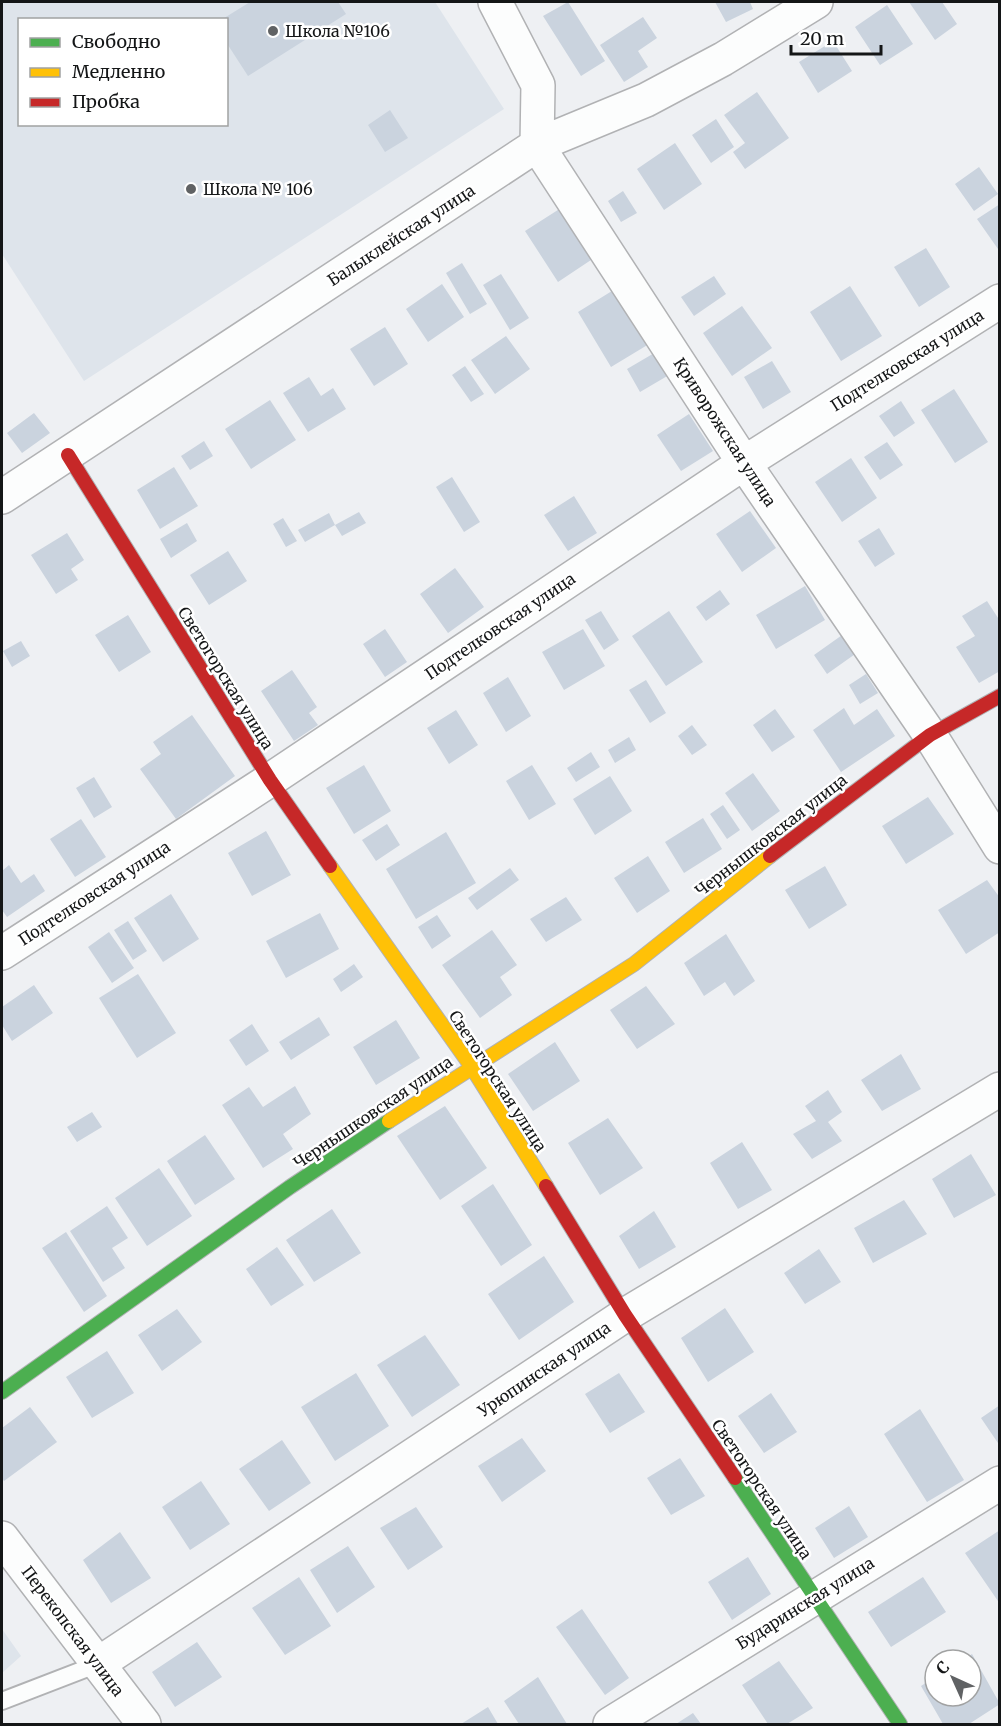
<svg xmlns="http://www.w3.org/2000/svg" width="1001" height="1726" font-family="Merriweather,serif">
	<rect width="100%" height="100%" fill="#eef0f3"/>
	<path fill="#dee4eb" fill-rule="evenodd" d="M 2,2 L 435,2 L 504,109 L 84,381 L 2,254 ZM 20,20 L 226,20 L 226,124 L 20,124 Z
		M 2,1629 L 21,1656 L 2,1673 Z"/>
	<path fill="#cad3de" d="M 250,2 L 338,2 L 346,14 L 248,76 L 226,42 L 226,20 L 221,20 Z
		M 568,2 L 605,61 L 581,76 L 543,16 Z
		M 715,2 L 750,2 L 753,9 L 726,22 Z
		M 909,2 L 942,2 L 957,24 L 935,40 Z
		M 887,5 L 913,44 L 880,65 L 855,27 Z
		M 643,17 L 657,38 L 638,51 L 648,67 L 624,82 L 600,45 Z
		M 833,41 L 852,71 L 818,93 L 799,62 Z
		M 757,92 L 789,138 L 745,169 L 733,152 L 745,143 L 724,115 Z
		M 390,110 L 408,138 L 385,152 L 368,125 Z
		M 716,119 L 734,147 L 711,163 L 692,135 Z
		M 675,143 L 702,184 L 664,210 L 637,169 Z
		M 979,167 L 998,194 L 974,211 L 955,184 Z
		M 623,191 L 637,213 L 621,222 L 608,201 Z
		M 1000,204 L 1000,248 L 998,249 L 977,219 Z
		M 561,208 L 594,258 L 558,282 L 525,231 Z
		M 926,248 L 950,287 L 919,307 L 894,267 Z
		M 462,263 L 487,304 L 470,314 L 446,273 Z
		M 501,274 L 529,318 L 510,330 L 483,285 Z
		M 714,276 L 726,294 L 694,316 L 681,297 Z
		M 442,284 L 464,317 L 428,342 L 406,309 Z
		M 620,286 L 654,341 L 611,367 L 578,312 Z
		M 850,286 L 882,336 L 841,361 L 810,312 Z
		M 742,306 L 772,348 L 732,376 L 703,333 Z
		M 385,327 L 408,364 L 374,386 L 350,349 Z
		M 506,336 L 530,369 L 495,394 L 471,360 Z
		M 656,352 L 669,375 L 640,392 L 627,369 Z
		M 772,361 L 791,392 L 763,409 L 744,377 Z
		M 465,366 L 484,394 L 471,402 L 452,375 Z
		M 309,377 L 321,396 L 333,388 L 346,409 L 308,432 L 283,393 Z
		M 954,389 L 988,442 L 955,463 L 921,410 Z
		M 270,400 L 296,440 L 251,469 L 225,429 Z
		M 901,401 L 915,423 L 894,437 L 879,416 Z
		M 34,413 L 50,433 L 22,453 L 7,433 Z
		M 689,414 L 713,451 L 681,471 L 657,435 Z
		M 204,441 L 213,456 L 190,470 L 181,456 Z
		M 887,442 L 903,465 L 880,480 L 864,457 Z
		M 851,458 L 877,498 L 842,522 L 815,482 Z
		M 174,467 L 198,506 L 160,529 L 137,490 Z
		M 452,477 L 480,522 L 464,532 L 436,487 Z
		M 574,496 L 597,533 L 568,551 L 544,515 Z
		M 750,511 L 776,548 L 742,572 L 716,534 Z
		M 359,512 L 366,523 L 342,536 L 335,525 Z
		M 329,513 L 335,525 L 305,542 L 298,530 Z
		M 283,518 L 297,541 L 286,547 L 273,524 Z
		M 187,523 L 197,541 L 171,558 L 160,539 Z
		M 879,528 L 895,554 L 875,567 L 858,541 Z
		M 67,533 L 84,560 L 71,569 L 78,580 L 56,594 L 31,555 Z
		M 228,551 L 247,581 L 209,605 L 190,575 Z
		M 455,568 L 484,607 L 448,633 L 420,594 Z
		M 805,586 L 825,620 L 776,649 L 756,615 Z
		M 720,590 L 730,604 L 706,621 L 696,607 Z
		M 987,601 L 1000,621 L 1000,671 L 979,683 L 956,647 L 975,636 L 962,616 Z
		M 601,611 L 619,640 L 604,650 L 585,620 Z
		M 669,611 L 703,662 L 666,686 L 632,636 Z
		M 128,615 L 151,652 L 119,672 L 95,635 Z
		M 385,629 L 407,662 L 385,677 L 363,644 Z
		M 583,629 L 605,666 L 564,690 L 542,652 Z
		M 845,633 L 858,652 L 827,674 L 814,655 Z
		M 21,641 L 30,656 L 12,667 L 3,651 Z
		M 292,670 L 317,707 L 309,713 L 318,725 L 294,741 L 261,691 Z
		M 866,674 L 878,693 L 860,704 L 849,685 Z
		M 508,677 L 531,716 L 506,732 L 483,693 Z
		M 646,680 L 666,713 L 650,723 L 629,690 Z
		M 844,708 L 854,725 L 877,709 L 895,736 L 841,772 L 813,730 Z
		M 775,709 L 795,737 L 772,752 L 753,725 Z
		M 456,710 L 478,745 L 449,764 L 427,728 Z
		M 192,715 L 235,776 L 176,819 L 140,769 L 161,754 L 153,742 Z
		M 692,725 L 707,745 L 692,755 L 678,736 Z
		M 629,737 L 636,750 L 615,763 L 608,750 Z
		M 591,752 L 600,767 L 576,782 L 567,768 Z
		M 364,765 L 391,811 L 354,834 L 326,788 Z
		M 532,765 L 556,804 L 529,820 L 506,781 Z
		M 753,773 L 780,811 L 752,831 L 725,793 Z
		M 610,776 L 632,811 L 595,835 L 573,799 Z
		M 94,777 L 112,807 L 94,818 L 76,788 Z
		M 928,797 L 954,834 L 906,864 L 882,826 Z
		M 723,805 L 740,830 L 727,839 L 710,814 Z
		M 703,818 L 722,849 L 684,873 L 665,842 Z
		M 81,819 L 106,857 L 75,877 L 50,839 Z
		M 387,824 L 400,845 L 376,861 L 362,840 Z
		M 266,831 L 291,875 L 252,896 L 228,853 Z
		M 446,832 L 476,883 L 416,919 L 386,869 Z
		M 648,856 L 670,891 L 637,913 L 614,878 Z
		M 9,865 L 21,883 L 34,874 L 45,891 L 7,917 L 2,910 L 2,871 Z
		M 825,866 L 847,905 L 809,929 L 785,890 Z
		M 510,868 L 519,880 L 477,910 L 468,898 Z
		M 987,880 L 1000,898 L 1000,932 L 966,954 L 938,910 Z
		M 171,894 L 199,939 L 163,962 L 134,918 Z
		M 566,897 L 582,920 L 546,942 L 530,919 Z
		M 320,913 L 339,949 L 286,978 L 266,941 Z
		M 437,915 L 451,936 L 432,949 L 418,927 Z
		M 128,921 L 147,951 L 133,960 L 114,930 Z
		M 492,930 L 517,965 L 500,977 L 512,995 L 480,1018 L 442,965 Z
		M 109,932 L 134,968 L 112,983 L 88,947 Z
		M 726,934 L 755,981 L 734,996 L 725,982 L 704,996 L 684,963 Z
		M 354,964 L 363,977 L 341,992 L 333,979 Z
		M 138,974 L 176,1033 L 137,1058 L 99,998 Z
		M 34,985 L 53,1013 L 12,1041 L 2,1025 L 2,1007 Z
		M 646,986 L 675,1024 L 637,1049 L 610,1010 Z
		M 319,1017 L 330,1035 L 291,1060 L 279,1042 Z
		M 396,1020 L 420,1058 L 376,1085 L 353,1047 Z
		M 252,1024 L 269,1051 L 246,1066 L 229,1040 Z
		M 555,1042 L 580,1081 L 533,1111 L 508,1074 Z
		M 901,1054 L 921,1089 L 882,1111 L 861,1080 Z
		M 295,1086 L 311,1114 L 283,1134 L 293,1149 L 263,1168 L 222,1105 L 249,1087 L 263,1107 Z
		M 828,1090 L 842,1112 L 828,1122 L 842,1141 L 812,1159 L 793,1134 L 816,1121 L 805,1106 Z
		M 445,1106 L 487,1168 L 440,1200 L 397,1136 Z
		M 92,1112 L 102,1127 L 77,1142 L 67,1127 Z
		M 608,1118 L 643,1168 L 600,1195 L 568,1143 Z
		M 205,1135 L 235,1179 L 195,1205 L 167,1161 Z
		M 742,1142 L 772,1190 L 738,1209 L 710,1163 Z
		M 971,1154 L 996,1195 L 954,1218 L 932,1179 Z
		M 159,1168 L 192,1216 L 147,1246 L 115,1198 Z
		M 493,1184 L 532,1245 L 501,1266 L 461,1206 Z
		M 904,1200 L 927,1234 L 873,1263 L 854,1228 Z
		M 107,1206 L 128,1238 L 112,1248 L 125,1268 L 103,1282 L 70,1231 Z
		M 332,1209 L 361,1253 L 314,1282 L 286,1240 Z
		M 654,1211 L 676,1247 L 639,1269 L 619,1236 Z
		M 66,1232 L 107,1296 L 84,1312 L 42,1248 Z
		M 277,1247 L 304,1285 L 271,1306 L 246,1269 Z
		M 819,1249 L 841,1282 L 805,1304 L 784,1273 Z
		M 544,1256 L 574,1302 L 519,1340 L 488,1294 Z
		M 725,1308 L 754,1352 L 708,1382 L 681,1338 Z
		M 177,1309 L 202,1342 L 162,1371 L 138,1335 Z
		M 425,1335 L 460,1385 L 412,1417 L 377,1365 Z
		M 107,1351 L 134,1393 L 92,1418 L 66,1377 Z
		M 356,1373 L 389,1426 L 335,1461 L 301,1407 Z
		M 619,1373 L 645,1412 L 610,1433 L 585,1394 Z
		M 771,1393 L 797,1432 L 764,1453 L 738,1416 Z
		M 1000,1405 L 1000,1446 L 981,1418 Z
		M 30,1407 L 57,1442 L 4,1481 L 2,1478 L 2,1428 Z
		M 920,1409 L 964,1480 L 927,1502 L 884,1434 Z
		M 522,1438 L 546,1471 L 502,1502 L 478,1466 Z
		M 282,1440 L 311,1483 L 269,1511 L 239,1469 Z
		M 680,1458 L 705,1496 L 671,1515 L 647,1478 Z
		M 201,1481 L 230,1524 L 190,1550 L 162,1507 Z
		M 849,1506 L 868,1537 L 834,1558 L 815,1528 Z
		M 416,1507 L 443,1547 L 408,1570 L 380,1528 Z
		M 1000,1530 L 1000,1604 L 965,1553 Z
		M 120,1532 L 151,1578 L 111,1603 L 83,1560 Z
		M 348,1546 L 375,1587 L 337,1613 L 310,1570 Z
		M 748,1557 L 771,1594 L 732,1620 L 708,1582 Z
		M 299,1577 L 331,1626 L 285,1655 L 252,1608 Z
		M 923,1577 L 946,1612 L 891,1647 L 868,1612 Z
		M 582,1609 L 629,1678 L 605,1695 L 556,1627 Z
		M 197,1642 L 222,1677 L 175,1707 L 152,1672 Z
		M 972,1654 L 1000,1704 L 969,1724 L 943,1724 L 921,1686 L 935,1677 L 935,1696 L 971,1696 L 971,1660 L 963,1660 Z
		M 779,1661 L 813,1708 L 787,1724 L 768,1724 L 742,1685 Z
		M 538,1677 L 567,1724 L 519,1724 L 504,1701 Z
		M 488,1707 L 498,1724 L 461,1724 Z
		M 693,1713 L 701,1724 L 676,1724 Z"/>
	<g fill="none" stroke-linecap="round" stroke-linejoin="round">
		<g stroke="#b1b2b4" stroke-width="20">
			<path id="lane" d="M 2,1701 L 98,1664"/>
		</g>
		<g stroke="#b1b2b4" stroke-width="36">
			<path id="street" d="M 495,2 L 538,85 L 537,145 L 744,463 L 930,735 L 1000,847
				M 2,497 L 537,145 L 646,100 L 723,59 L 816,2
				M 2,953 L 270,780 L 744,463 L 1000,301
				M 2,1538 L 144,1724
				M 98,1664 L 625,1315 L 1000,1089
				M 610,1724 L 1000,1483"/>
		</g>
		<g stroke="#b1b2b4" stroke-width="16">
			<path id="fast" d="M 2,1392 L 290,1187 L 389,1121
				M 735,1478 L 900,1724"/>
		</g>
		<g stroke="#b1b2b4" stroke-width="16">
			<path id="slow" d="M 330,866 L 471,1066 L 546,1186
				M 389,1121 L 634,964 L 770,856"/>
		</g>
		<g stroke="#b1b2b4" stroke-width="16">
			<path id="jam" d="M 68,455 L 270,780 L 330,866
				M 770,856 L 930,735 L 1000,696
				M 546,1186 L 625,1315 L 735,1478"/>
		</g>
		<use href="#lane" stroke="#fcfdfd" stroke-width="16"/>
		<use href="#street" stroke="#fcfdfd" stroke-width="33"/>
		<use href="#fast" stroke="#4caf50" stroke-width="14"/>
		<use href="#slow" stroke="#ffc107" stroke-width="14"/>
		<use href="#jam" stroke="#c62828" stroke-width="14"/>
	</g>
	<g fill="#606264" stroke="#fff" stroke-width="2">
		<circle cx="273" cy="31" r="6"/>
		<circle cx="191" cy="189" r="6"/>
	</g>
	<g text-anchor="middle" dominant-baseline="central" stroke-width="5" stroke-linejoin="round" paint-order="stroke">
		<g font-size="16" fill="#141617" stroke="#fff" text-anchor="start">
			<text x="285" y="31">Школа №106</text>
			<text x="203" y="189">Школа № 106</text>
		</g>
		<g font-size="16" fill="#141617" stroke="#fff">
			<text transform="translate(401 235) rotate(-33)">Балыклейская улица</text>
			<text transform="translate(907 360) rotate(-32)">Подтелковская улица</text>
			<text transform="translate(725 432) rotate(57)">Криворожская улица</text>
			<text transform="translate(500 626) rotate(-34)">Подтелковская улица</text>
			<text transform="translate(226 678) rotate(58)">Светогорская улица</text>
			<text transform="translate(771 835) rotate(-38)">Чернышковская улица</text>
			<text transform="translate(94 893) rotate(-33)">Подтелковская улица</text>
			<text transform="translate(498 1081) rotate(57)">Светогорская улица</text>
			<text transform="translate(373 1112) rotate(-34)">Чернышковская улица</text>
			<text transform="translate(544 1369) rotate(-34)">Урюпинская улица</text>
			<text transform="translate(762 1489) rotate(56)">Светогорская улица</text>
			<text transform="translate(805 1603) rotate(-32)">Бударинская улица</text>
			<text transform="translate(73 1631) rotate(53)">Перекопская улица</text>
		</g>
	</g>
	<rect width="1001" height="1726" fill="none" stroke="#141617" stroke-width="6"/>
	<rect x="18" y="18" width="210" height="108" fill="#ffffff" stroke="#a1a2a2" stroke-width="1.5"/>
	<rect x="30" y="38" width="30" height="9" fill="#4caf50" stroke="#a1a2a2" stroke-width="1.5"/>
	<text x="72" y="48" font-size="18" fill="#141617">Свободно</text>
	<rect x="30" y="68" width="30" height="9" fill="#ffc107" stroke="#a1a2a2" stroke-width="1.5"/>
	<text x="72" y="78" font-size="18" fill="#141617">Медленно</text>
	<rect x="30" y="98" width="30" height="9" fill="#c62828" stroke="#a1a2a2" stroke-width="1.5"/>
	<text x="72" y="108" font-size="18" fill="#141617">Пробка</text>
	<g transform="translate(953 1678) rotate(315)"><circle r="28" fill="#ffffff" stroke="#a1a2a2" stroke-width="1.5"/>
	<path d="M0-4.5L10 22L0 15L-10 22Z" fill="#606264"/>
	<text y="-9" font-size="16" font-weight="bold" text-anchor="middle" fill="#141617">С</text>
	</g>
	<path d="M791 45v9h90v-9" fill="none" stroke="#141617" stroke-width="3"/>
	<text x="800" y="45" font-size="18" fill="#141617" stroke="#ffffff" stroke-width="4.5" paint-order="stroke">20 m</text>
</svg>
